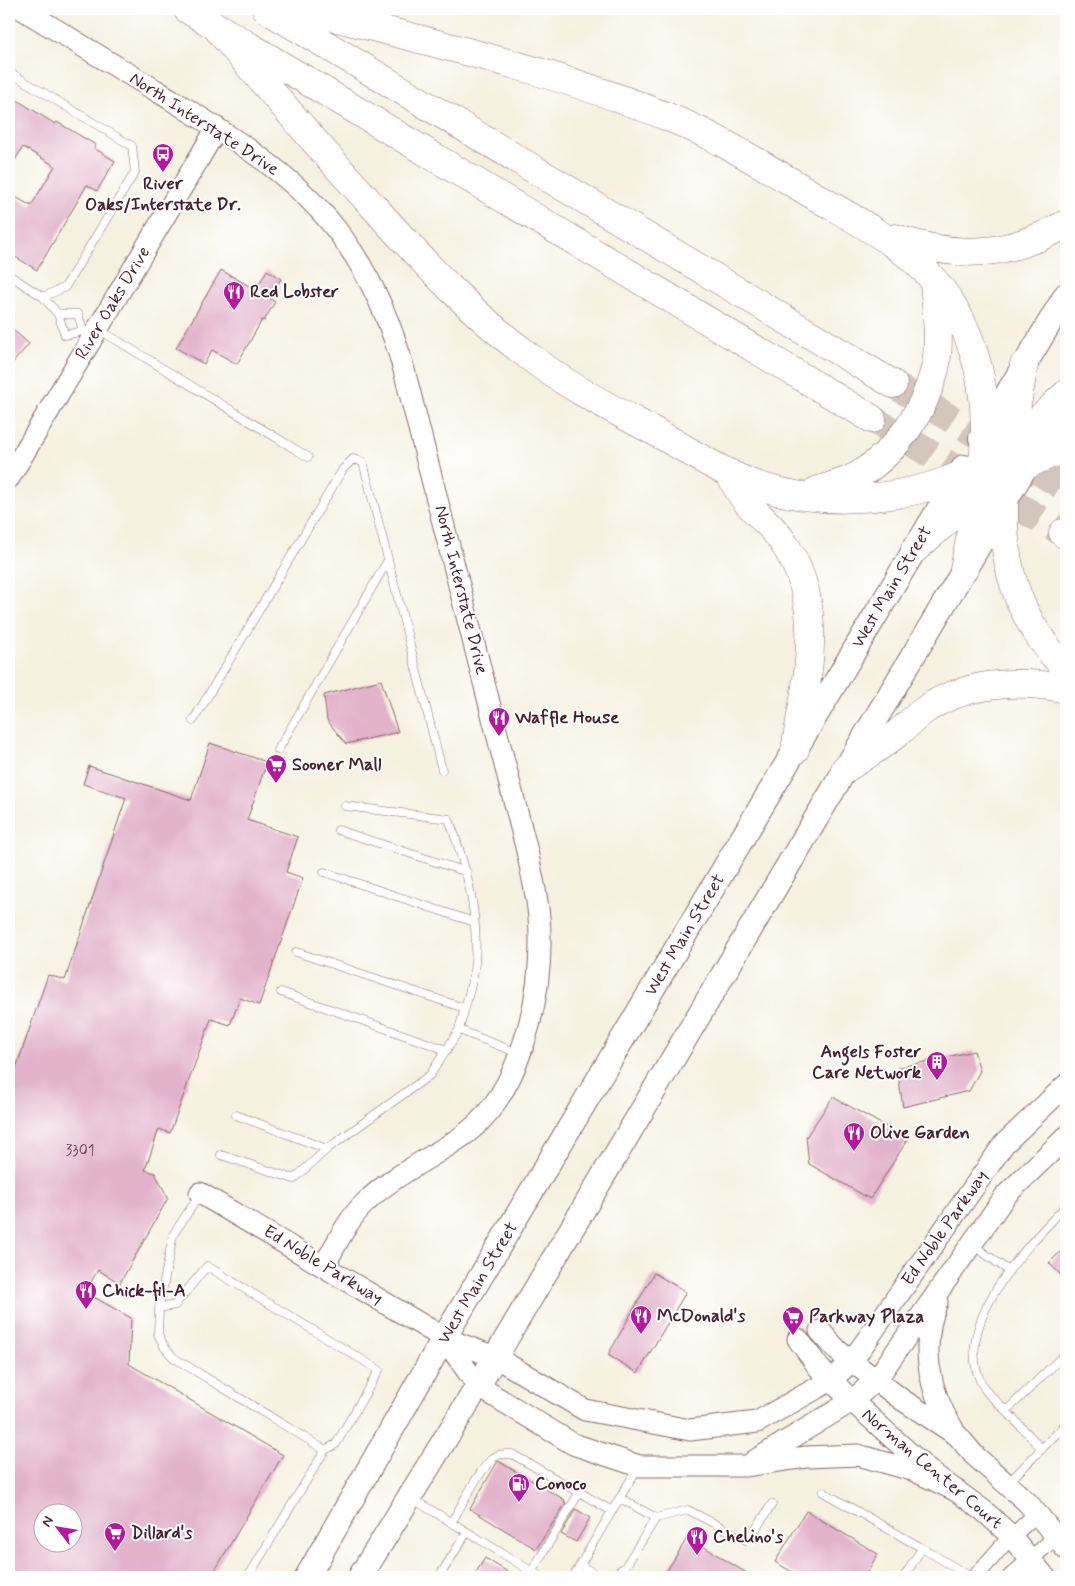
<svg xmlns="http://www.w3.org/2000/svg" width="1075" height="1586" font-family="Mynerve,sans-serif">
	<rect width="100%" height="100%" fill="#fff"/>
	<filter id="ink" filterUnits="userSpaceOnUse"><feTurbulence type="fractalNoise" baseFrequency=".02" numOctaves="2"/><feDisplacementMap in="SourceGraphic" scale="10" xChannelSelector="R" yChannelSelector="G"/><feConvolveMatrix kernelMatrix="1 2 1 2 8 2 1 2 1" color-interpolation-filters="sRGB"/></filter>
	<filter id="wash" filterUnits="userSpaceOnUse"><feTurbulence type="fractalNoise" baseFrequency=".0096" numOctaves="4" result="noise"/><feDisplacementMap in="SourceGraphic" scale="20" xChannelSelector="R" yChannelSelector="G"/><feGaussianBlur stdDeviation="1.12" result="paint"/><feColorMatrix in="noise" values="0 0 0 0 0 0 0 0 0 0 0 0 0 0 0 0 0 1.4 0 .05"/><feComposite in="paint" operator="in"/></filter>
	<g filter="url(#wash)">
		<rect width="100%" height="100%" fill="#f5f1e0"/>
		<g id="blocks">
			<path fill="#e2b3ca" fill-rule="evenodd" d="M 9,95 L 55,124 L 57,122 L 96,145 L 94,148 L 115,161 L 97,191 L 87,185 L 37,270 L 9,253 L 9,193 L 31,206 L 55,166 L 23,147 L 9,170 Z
				M 221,270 L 256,290 L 267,270 L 281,279 L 269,298 L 275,302 L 264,321 L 262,320 L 237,364 L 212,350 L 204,364 L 176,348 Z
				M 9,326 L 29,344 L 9,367 Z
				M 381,680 L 398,732 L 346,744 L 327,720 L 324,695 Z
				M 210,743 L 267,762 L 247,820 L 298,837 L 286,872 L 303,878 L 259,1005 L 240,998 L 230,1025 L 211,1019 L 170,1133 L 159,1129 L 145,1170 L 155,1173 L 168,1198 L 120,1283 L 98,1270 L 85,1292 L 131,1318 L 129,1364 L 283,1455 L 211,1577 L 9,1577 L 9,1082 L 15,1071 L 48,975 L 65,980 L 126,798 L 83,784 L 89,766 L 191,800 ZM 42,1514 L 72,1514 L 72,1544 L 42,1544 Z
				M 974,1051 L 980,1071 L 969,1091 L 903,1107 L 897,1068 Z
				M 833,1097 L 908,1139 L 870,1199 L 809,1164 L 806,1137 Z
				M 1066,1246 L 1066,1280 L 1049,1263 Z
				M 654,1273 L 686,1292 L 638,1373 L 608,1355 Z
				M 498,1461 L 565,1500 L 564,1502 L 566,1503 L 536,1549 L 470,1509 Z
				M 576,1509 L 590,1518 L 576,1542 L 561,1534 Z
				M 806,1511 L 878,1554 L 864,1577 L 801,1577 L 775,1562 Z
				M 688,1537 L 753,1577 L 663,1577 Z
				M 485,1558 L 516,1577 L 473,1577 Z"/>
		</g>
	</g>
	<g filter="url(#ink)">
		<use href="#blocks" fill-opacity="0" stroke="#86686a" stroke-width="1"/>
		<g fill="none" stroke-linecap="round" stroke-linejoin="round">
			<path stroke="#d3c7bc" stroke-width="28" stroke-dasharray="28 14" stroke-linecap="butt" d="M 893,384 L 1066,488
				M 872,419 L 1063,533"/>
			<g stroke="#86686a" stroke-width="9">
				<path id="lane" d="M 9,72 L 132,146 L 135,172 L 65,287 L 43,297 L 9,275
					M 43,297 L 58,314 L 65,335 L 83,331 L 78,314 L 58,314
					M 100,330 L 308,457
					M 193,721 L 343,469 L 353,459 L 363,462 L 442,770
					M 278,750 L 388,560
					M 345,806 L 449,819 C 466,866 479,912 475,963 C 473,985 464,1009 459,1030
					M 338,830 L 467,872
					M 324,872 L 474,922
					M 296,952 L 464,1008
					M 281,992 L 447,1050
					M 236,1115 L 327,1149
					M 221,1155 L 294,1179 L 327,1149 L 430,1075 L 459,1030 L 518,1053
					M 200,1194 L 173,1235 L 159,1308 L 158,1334 L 165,1348 L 174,1358 L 325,1450
					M 973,1245 L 1009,1271
					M 159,1308 L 175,1305 L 207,1266 L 379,1370 L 336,1444 L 325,1450 L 248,1577
					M 1006,1411 L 1066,1353
					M 1042,1449 C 1029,1435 1016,1421 1002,1407 C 997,1401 988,1395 984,1388 C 947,1327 1027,1246 1066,1206
					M 1008,1483 L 1066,1424
					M 823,1492 L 922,1548
					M 413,1499 L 541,1577
					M 656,1518 L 688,1510 L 748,1541 L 772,1504
					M 451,1523 C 461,1507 480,1468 493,1458 C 499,1453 505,1454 512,1454 L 612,1511
					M 580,1565 L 600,1577
					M 532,1571 L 579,1493
					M 439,1577 L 467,1532
					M 573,1577 L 638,1467
					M 611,1577 L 625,1567 L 656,1518 L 620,1498
					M 904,1577 L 922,1548 L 971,1577"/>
			</g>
			<g stroke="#86686a" stroke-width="17">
				<path id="street" d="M 975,1577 L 1003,1545 L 1037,1513
					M 1010,1577 L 1057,1536"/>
			</g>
			<g stroke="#86686a" stroke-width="23">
				<path id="secondary" d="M 22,9 C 68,37 115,66 162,94 C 227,134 296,174 342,237 C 372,278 391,323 404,370 L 527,851 C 533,880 540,908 540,937 C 541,1000 520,1091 468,1132 C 435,1157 395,1173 365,1203 C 347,1220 336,1245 324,1266
					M 9,478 L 217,128
					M 200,1193 L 444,1338 L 495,1357 L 585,1410 L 690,1430 L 757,1422 L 831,1380 L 852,1361 L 1004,1144 L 1066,1085
					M 937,1302 C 920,1345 928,1390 953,1429
					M 820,1331 L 838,1351 L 901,1399 L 957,1435 L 974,1455 L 1028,1503 L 1066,1549
					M 444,1338 L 478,1386 L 573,1444 L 639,1466 L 745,1466 L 806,1457 L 858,1455 L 915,1471 L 957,1491
					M 798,1339 L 819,1368 L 852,1401 L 929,1471 L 984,1511 L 1009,1534 L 1045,1577
					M 754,1461 L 852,1401 L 876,1380 L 1006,1195 L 1066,1137"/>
			</g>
			<g stroke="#86686a" stroke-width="26">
				<path id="primary" d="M 981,438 L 1066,295
					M 307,1577 L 444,1338 L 964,467
					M 360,1577 L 478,1386 L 1063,404"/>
			</g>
			<g stroke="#86686a" stroke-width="29">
				<path id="highway" d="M 187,9 L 872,419
					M 266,9 L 893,384
					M 302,9 C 425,41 550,69 668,117 C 720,138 769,169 818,198 C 887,238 944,266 972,347 C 998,423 979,493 964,569
					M 216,27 C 268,88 319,148 374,207 C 423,262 472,314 531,358 C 570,388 615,410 659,434 C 688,450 717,470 748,482 C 821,510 917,502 985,463 C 1015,445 1041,417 1066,394
					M 895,238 C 958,259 1007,257 1066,224
					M 1024,365 C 1005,478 976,577 1066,669
					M 729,473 C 734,482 740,494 747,502 C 757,515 771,525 781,539 C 828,605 807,677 795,750
					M 816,491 C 831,486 849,482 862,473 C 898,450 924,411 935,369 C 941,341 936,310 934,282
					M 1063,533 L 1066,535
					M 915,549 C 963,507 1004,468 1066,449
					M 845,769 C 863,757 882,746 899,732 C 907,726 914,718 922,712 C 963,682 1018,679 1066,689"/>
			</g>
			<use href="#lane" stroke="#fff" stroke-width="8"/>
			<use href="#street" stroke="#fff" stroke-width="15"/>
			<use href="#secondary" stroke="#fff" stroke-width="21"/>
			<use href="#primary" stroke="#fff" stroke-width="24"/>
			<use href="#highway" stroke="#fff" stroke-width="28"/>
		</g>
	</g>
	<defs>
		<g id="bus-pin" transform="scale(1.125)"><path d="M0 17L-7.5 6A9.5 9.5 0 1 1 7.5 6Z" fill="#b5179e" stroke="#fff"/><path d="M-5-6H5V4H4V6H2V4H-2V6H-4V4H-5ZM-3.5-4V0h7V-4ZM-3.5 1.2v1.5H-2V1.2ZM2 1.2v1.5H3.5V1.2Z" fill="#fff"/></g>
		<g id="restaurant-pin" transform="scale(1.125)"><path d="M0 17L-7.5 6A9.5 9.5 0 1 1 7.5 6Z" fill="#b5179e" stroke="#fff"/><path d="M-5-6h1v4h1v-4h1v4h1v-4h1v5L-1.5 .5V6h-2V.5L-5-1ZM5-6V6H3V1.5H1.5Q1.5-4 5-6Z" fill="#fff"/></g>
		<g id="supermarket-pin" transform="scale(1.125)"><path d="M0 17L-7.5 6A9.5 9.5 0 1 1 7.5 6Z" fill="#b5179e" stroke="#fff"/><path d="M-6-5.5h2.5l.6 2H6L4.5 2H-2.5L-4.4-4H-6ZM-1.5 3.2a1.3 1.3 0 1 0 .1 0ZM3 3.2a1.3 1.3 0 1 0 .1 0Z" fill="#fff"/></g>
		<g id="building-pin" transform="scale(1.125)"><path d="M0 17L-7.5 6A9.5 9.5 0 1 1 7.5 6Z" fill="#b5179e" stroke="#fff"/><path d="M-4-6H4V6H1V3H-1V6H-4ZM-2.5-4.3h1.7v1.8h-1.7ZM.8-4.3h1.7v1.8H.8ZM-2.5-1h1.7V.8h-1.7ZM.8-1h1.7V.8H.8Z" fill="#fff"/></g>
		<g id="fuel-pin" transform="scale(1.125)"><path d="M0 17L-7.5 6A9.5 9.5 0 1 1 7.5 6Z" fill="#b5179e" stroke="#fff"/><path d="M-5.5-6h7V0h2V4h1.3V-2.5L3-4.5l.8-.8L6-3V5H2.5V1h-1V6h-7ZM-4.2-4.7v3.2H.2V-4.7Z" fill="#fff"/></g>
	</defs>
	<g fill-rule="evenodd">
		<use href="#bus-pin" x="163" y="154"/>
		<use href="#restaurant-pin" x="234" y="292"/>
		<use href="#restaurant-pin" x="499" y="718"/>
		<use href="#supermarket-pin" x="276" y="765"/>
		<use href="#building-pin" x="937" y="1062"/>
		<use href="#restaurant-pin" x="854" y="1133"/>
		<use href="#restaurant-pin" x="86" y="1291"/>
		<use href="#restaurant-pin" x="641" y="1316"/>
		<use href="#supermarket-pin" x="793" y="1317"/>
		<use href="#fuel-pin" x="519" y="1484"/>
		<use href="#supermarket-pin" x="115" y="1533"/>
		<use href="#restaurant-pin" x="697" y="1537"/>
	</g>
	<g text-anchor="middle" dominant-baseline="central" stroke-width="4" stroke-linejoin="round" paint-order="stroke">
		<g font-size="15" fill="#704453">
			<text x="80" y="1151">3301</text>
		</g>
		<g font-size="18" fill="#4a1f2b" stroke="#fff">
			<text transform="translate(204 124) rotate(33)">North Interstate Drive</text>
			<text transform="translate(113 303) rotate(-59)">River Oaks Drive</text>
			<text transform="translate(892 587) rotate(-59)">West Main Street</text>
			<text transform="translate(461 590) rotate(76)">North Interstate Drive</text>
			<text transform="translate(685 935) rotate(-59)">West Main Street</text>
			<text transform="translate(945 1228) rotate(-55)">Ed Noble Parkway</text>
			<text transform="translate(323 1265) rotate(31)">Ed Noble Parkway</text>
			<text transform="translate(478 1283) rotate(-59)">West Main Street</text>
			<text transform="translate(932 1469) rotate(40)">Norman Center Court</text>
		</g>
		<g font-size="18" font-weight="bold" fill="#4a1f2b" stroke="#fff" text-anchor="start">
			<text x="163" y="184" text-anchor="middle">River<tspan x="163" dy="21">Oaks/Interstate Dr.</tspan></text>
			<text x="250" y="292">Red Lobster</text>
			<text x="515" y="718">Waffle House</text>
			<text x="292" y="765">Sooner Mall</text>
			<text x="921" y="1052" text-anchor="end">Angels Foster<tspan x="921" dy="21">Care Network</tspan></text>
			<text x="870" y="1133">Olive Garden</text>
			<text x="102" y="1291">Chick-fil-A</text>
			<text x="657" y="1316">McDonald's</text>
			<text x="809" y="1317">Parkway Plaza</text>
			<text x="535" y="1484">Conoco</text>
			<text x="131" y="1533">Dillard's</text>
			<text x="713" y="1537">Chelino's</text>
		</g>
	</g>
	<rect width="1075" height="1586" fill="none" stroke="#fff" stroke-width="30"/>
	<g transform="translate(58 1528) rotate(301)"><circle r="24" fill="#ffffff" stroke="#b7a5aa"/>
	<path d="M0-4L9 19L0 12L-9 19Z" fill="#b5179e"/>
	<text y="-8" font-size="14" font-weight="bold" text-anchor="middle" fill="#4a1f2b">N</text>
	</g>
</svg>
